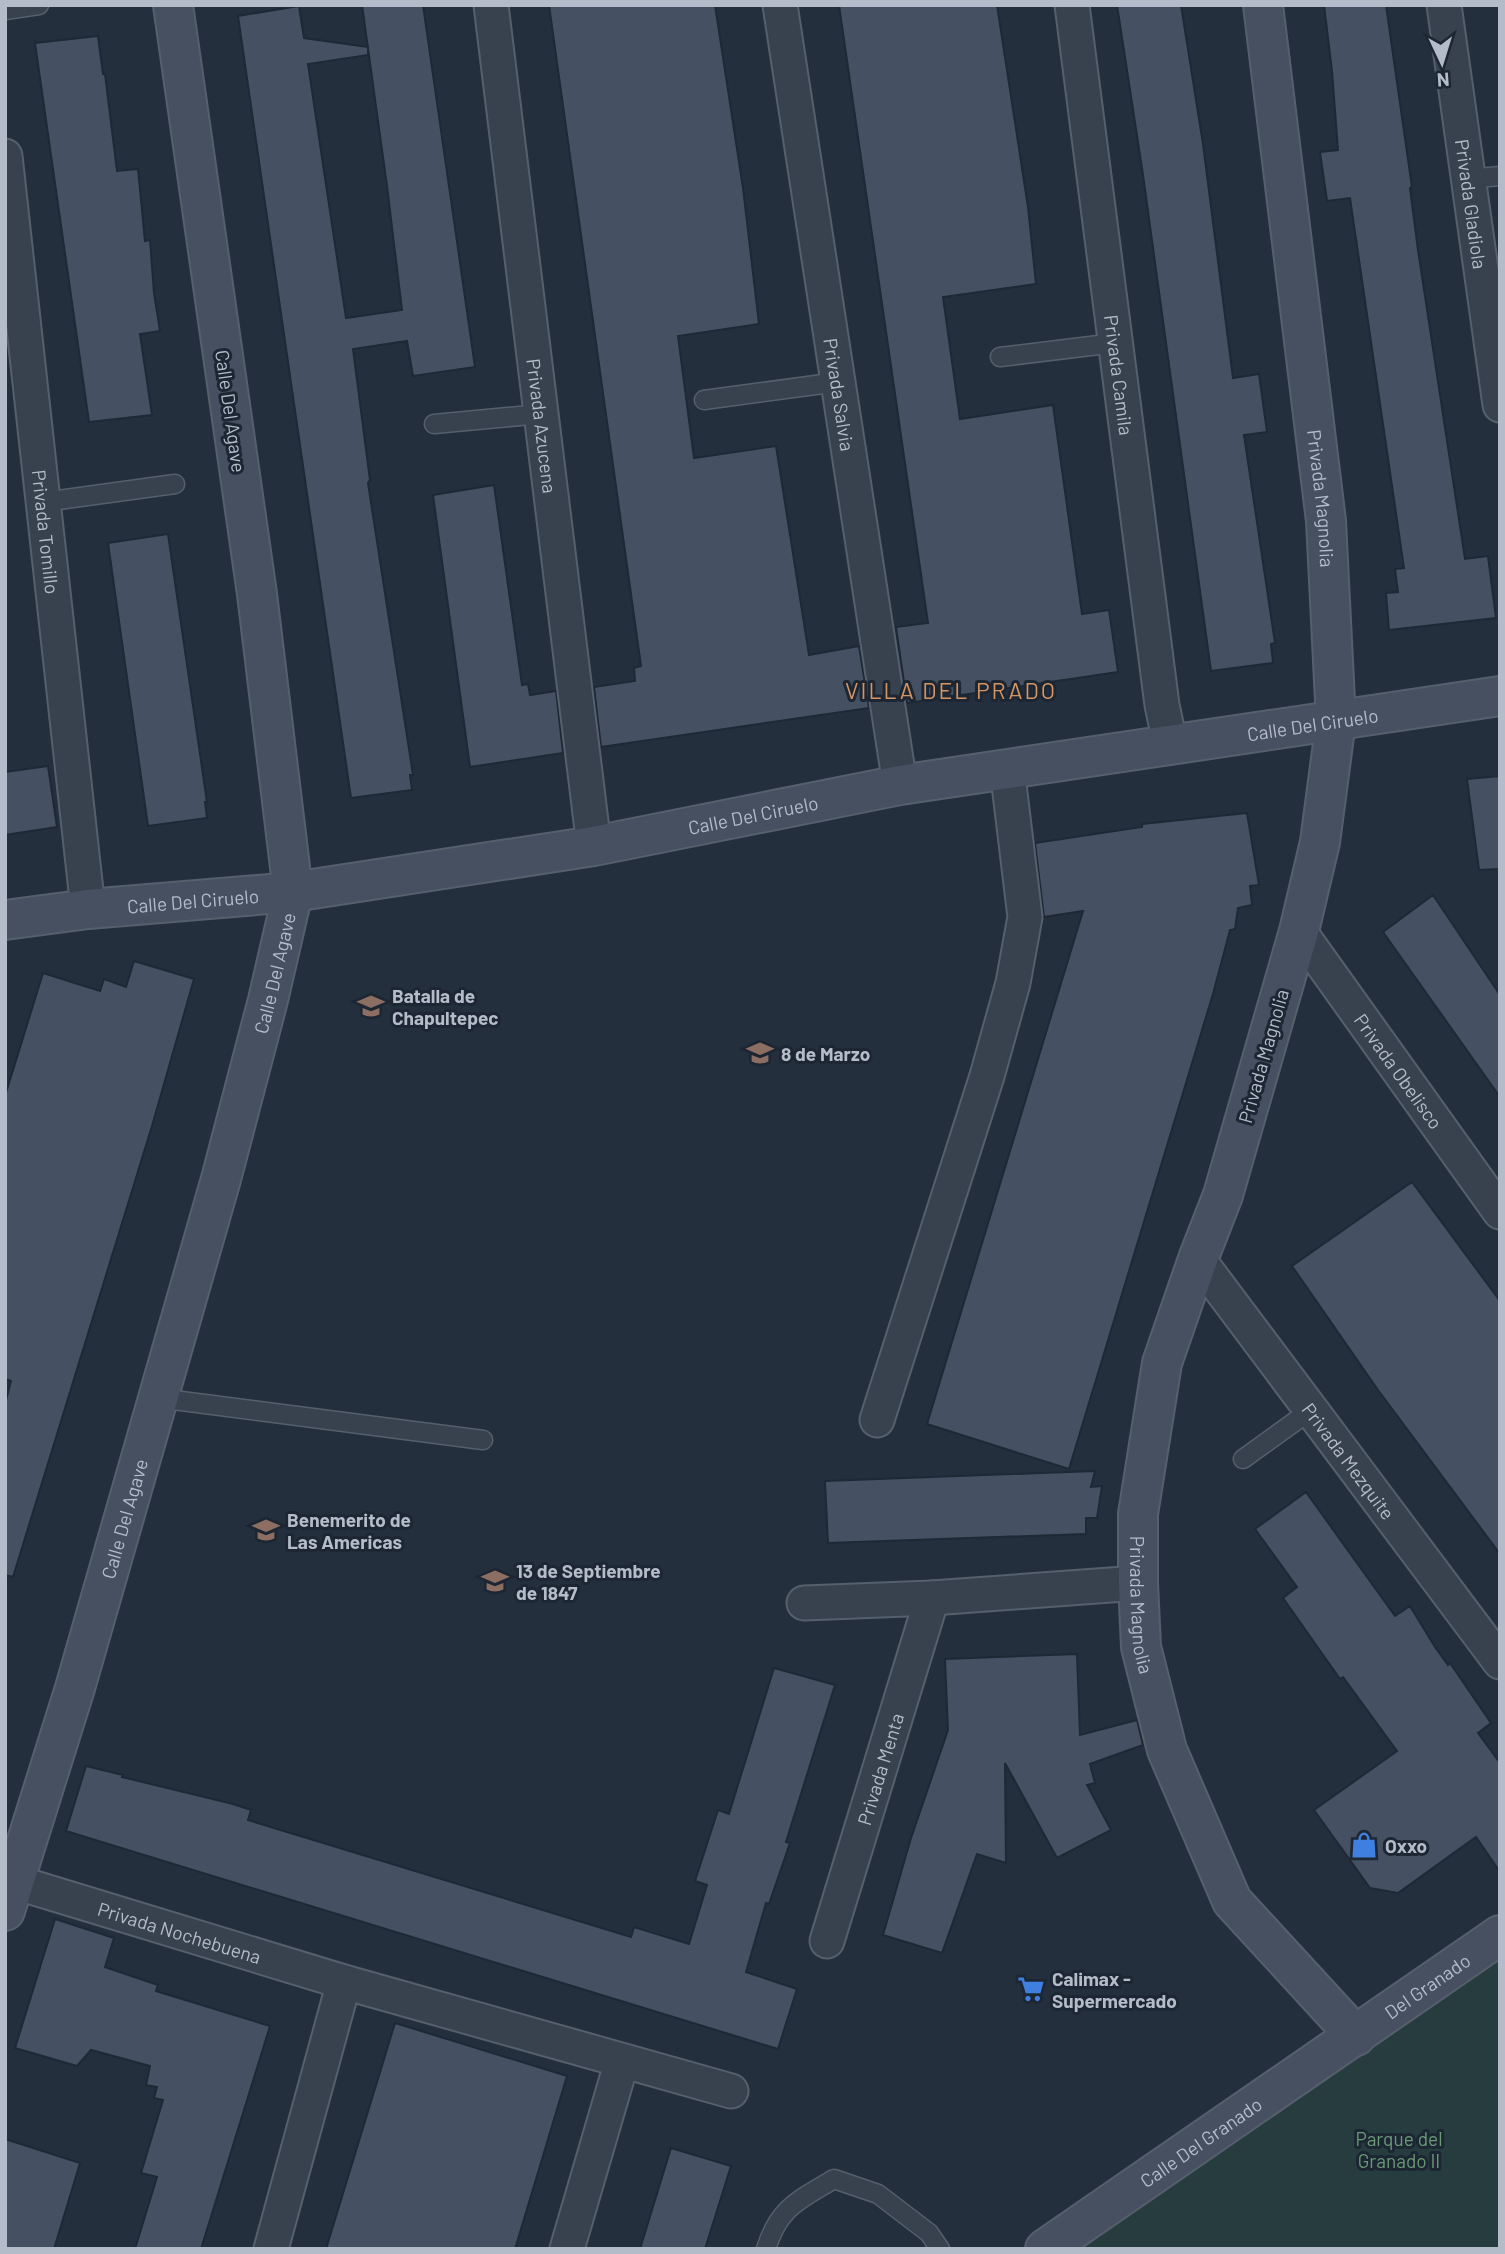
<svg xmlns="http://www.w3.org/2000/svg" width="1505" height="2254" font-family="Barlow,sans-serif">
	<rect width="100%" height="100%" fill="#242f3e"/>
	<path fill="#263c3f" d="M 1500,1959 L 1500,2249 L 1082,2249 Z"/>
	<path fill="#455162" stroke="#1f2835" stroke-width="2" d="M 362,5 L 423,5 L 475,367 L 413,376 L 407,341 L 353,349 L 370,480 L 368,483 L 413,775 L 410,775 L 412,790 L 351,798 L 238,16 L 299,6 L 304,38 L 368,47 L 368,55 L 308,64 L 346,318 L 402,310 L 387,186 Z
		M 549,5 L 715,5 L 743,188 L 759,324 L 678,336 L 694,458 L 776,446 L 809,655 L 859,646 L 869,708 L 601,747 L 594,687 L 635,681 L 634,668 L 641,666 Z
		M 839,5 L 997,5 L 1028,207 L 1036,284 L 943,297 L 960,419 L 1053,405 L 1082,614 L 1109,610 L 1118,672 L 907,703 L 896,627 L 928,623 Z
		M 1117,5 L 1181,5 L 1203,144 L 1233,378 L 1259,374 L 1267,432 L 1244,435 L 1275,643 L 1271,644 L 1273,663 L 1211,671 L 1143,175 Z
		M 1324,5 L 1386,5 L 1412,187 L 1410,188 L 1418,250 L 1465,559 L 1488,556 L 1496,618 L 1389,630 L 1386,593 L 1398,592 L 1395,569 L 1404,568 L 1350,198 L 1327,201 L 1320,152 L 1338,150 L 1332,71 Z
		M 98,36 L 103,74 L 105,74 L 117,171 L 138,169 L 145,241 L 150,240 L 154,293 L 160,331 L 140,334 L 152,415 L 89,422 L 35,43 Z
		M 494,485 L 522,685 L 528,684 L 530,695 L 556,691 L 563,753 L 470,767 L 433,495 Z
		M 168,534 L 207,802 L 205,802 L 207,818 L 148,826 L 108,543 Z
		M 48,766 L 57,827 L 5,835 L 5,772 Z
		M 1500,776 L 1500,869 L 1479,870 L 1467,779 Z
		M 1247,813 L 1259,885 L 1250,886 L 1252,905 L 1238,908 L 1235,929 L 1230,930 L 1213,994 L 1069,1469 L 927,1424 L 1083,911 L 1044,917 L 1035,843 L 1142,827 L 1142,824 Z
		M 1433,895 L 1500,995 L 1500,1097 L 1383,932 Z
		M 134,961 L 194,979 L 152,1126 L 13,1577 L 5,1575 L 5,1404 L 11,1381 L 5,1379 L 5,1096 L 43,973 L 100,991 L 104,979 L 126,987 Z
		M 1412,1182 L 1500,1301 L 1500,1554 L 1378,1390 L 1292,1266 Z
		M 1095,1471 L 1091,1487 L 1102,1486 L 1097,1518 L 1086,1518 L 1086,1534 L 828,1543 L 825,1481 Z
		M 1306,1492 L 1395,1616 L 1410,1606 L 1435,1647 L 1448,1665 L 1450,1663 L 1491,1723 L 1478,1733 L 1500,1763 L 1500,1872 L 1476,1837 L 1398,1893 L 1370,1888 L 1314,1810 L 1397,1751 L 1343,1677 L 1340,1679 L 1283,1598 L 1297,1587 L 1255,1529 Z
		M 1077,1654 L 1080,1735 L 1137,1720 L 1143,1745 L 1090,1764 L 1095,1783 L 1087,1785 L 1111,1830 L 1057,1858 L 1005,1763 L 1006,1863 L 977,1854 L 942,1953 L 883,1935 L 911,1838 L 948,1730 L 945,1659 Z
		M 774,1668 L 835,1685 L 786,1842 L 790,1843 L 769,1904 L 766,1903 L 746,1972 L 797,1989 L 778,2049 L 66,1831 L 86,1766 L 123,1775 L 122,1777 L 233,1804 L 251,1810 L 248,1820 L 631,1937 L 634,1927 L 689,1944 L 707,1885 L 695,1881 L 718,1810 L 729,1814 Z
		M 55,1919 L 114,1938 L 105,1967 L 158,1985 L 156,1991 L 270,2026 L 201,2249 L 135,2249 L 157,2177 L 141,2173 L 163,2100 L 154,2098 L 157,2087 L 146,2085 L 150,2066 L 91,2050 L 77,2066 L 15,2048 Z
		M 395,2023 L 567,2076 L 515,2249 L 326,2249 Z
		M 5,2139 L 80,2163 L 54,2249 L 5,2249 Z
		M 671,2148 L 731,2166 L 705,2249 L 640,2249 Z"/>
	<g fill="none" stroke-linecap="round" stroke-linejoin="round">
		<g stroke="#565f6c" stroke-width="21">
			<path id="lane" d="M 5,10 L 39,5
				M 1468,179 L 1500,176
				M 1000,357 L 1115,343
				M 704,400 L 838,382
				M 434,424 L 541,414
				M 44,502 L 175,484
				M 158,1398 L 483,1440
				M 1243,1459 L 1311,1410
				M 766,2249 C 779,2207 799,2200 834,2179 L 878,2194 L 929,2233 L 940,2249"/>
		</g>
		<g stroke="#565f6c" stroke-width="37">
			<g id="street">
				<path id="s1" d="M 491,5 L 594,846"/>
				<path id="s2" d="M 780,5 L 900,785"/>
				<path id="s3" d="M 1072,5 L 1162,705 L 1170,743"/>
				<path id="s4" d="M 1444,5 L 1500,405"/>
				<path id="s5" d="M 5,156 L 88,909"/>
				<path id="s6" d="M 1299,931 L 1500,1212"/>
				<path id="s7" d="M 1198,1259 L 1500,1662"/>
				<path d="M 877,1420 L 987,1076 L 1013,983 L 1025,917 L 1007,768"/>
				<path d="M 804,1603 L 932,1598 L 1138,1583"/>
				<path id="s8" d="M 15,1882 L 344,1982 L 731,2091"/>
				<path id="s9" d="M 827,1941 L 932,1598"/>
				<path d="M 271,2249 L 344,1982"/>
				<path d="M 567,2249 L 622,2061"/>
			</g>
		</g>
		<g stroke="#565f6c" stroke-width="42">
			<g id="secondary">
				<path id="s10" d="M 1263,5 L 1326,521 L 1336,721 L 1320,842 L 1299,931 L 1223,1195 L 1198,1259 L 1162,1363 L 1138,1514 L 1138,1583 L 1141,1647 L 1167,1750 L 1232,1901 L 1356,2036"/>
				<path id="s11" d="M 5,920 L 88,909 L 293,892 L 594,846 L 900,785 L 1500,696"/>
				<path id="s12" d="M 5,1911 L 75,1688 L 221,1179 L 268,1000 L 293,892 L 257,594 L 173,5"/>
				<path id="s13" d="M 1045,2249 L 1500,1935"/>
			</g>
		</g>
		<use href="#lane" stroke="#38414e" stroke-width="18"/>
		<use href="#street" stroke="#38414e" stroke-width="33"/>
		<use href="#secondary" stroke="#465061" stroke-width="38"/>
	</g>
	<defs>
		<g id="school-bare" transform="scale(2.1)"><path d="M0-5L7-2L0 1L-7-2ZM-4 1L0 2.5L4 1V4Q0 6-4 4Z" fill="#8d6e63" stroke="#1d2633" stroke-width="2.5" paint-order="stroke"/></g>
		<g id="shop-bare" transform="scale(2.1)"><path d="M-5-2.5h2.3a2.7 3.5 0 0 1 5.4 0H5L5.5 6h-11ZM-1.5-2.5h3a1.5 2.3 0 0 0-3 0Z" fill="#3f7fe0" stroke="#1d2633" stroke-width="2.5" paint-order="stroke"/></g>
		<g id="supermarket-bare" transform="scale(2.1)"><path d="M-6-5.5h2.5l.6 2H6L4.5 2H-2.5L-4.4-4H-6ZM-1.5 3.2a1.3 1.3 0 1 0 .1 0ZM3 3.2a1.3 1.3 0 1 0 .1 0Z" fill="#3f7fe0" stroke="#1d2633" stroke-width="2.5" paint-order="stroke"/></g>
	</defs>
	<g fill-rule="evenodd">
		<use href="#school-bare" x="371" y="1006"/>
		<use href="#school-bare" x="760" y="1053"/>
		<use href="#school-bare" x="266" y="1530"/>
		<use href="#school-bare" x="495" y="1581"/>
		<use href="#shop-bare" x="1364" y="1845"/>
		<use href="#supermarket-bare" x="1031" y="1989"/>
	</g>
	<g text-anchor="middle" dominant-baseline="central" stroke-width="6" stroke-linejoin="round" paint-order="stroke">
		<g font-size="19" fill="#b4bcc9" stroke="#1d2633">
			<text stroke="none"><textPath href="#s4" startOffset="201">Privada Gladiola</textPath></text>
			<text stroke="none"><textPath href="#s3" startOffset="373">Privada Camila</textPath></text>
			<text stroke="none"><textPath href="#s2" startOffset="394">Privada Salvia</textPath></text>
			<text transform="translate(231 411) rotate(82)">Calle Del Agave</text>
			<text stroke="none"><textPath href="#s1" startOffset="424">Privada Azucena</textPath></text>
			<text stroke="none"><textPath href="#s10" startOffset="497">Privada Magnolia</textPath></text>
			<text stroke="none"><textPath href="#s5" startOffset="378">Privada Tomillo</textPath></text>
			<text stroke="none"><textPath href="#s11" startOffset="1323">Calle Del Ciruelo</textPath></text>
			<text stroke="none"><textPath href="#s11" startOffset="756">Calle Del Ciruelo</textPath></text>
			<text stroke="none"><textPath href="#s11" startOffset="189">Calle Del Ciruelo</textPath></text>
			<text stroke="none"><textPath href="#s12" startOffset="976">Calle Del Agave</textPath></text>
			<text transform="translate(1263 1056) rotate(-74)">Privada Magnolia</text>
			<text stroke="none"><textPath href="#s6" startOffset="172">Privada Obelisco</textPath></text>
			<text stroke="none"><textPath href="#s7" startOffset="252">Privada Mezquite</textPath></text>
			<text stroke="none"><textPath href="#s12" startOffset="410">Calle Del Agave</textPath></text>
			<text stroke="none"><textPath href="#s10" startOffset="1631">Privada Magnolia</textPath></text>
			<text stroke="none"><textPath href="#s9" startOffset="180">Privada Menta</textPath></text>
			<text stroke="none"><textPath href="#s8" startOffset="172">Privada Nochebuena</textPath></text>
			<text stroke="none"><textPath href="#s13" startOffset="464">Del Granado</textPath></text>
			<text stroke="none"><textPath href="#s13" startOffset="189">Calle Del Granado</textPath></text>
		</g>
		<g font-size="19" font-weight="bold" fill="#b4bcc9" stroke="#1d2633" text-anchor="start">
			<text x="392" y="995">Batalla de<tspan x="392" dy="22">Chapultepec</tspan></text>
			<text x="781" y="1053">8 de Marzo</text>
			<text x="287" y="1519">Benemerito de<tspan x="287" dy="22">Las Americas</tspan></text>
			<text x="516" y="1570">13 de Septiembre<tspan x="516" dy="22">de 1847</tspan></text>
			<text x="1385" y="1845">Oxxo</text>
			<text x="1052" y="1978">Calimax -<tspan x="1052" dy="22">Supermercado</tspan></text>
		</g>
		<g font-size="19" fill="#6b9a76" stroke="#1d2633">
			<text x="1399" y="2138">Parque del<tspan x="1399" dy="22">Granado II</tspan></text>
		</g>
		<g font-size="23" letter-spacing="2" fill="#d59563" stroke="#1d2633">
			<text x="951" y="690">VILLA DEL PRADO</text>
		</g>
	</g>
	<rect width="1505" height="2254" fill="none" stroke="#b4bcc9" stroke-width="14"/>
	<g transform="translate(1442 63) rotate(176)" stroke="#1d2633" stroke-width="5" paint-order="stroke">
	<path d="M0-5L12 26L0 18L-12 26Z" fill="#b4bcc9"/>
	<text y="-10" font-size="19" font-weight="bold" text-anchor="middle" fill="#b4bcc9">N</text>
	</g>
</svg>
